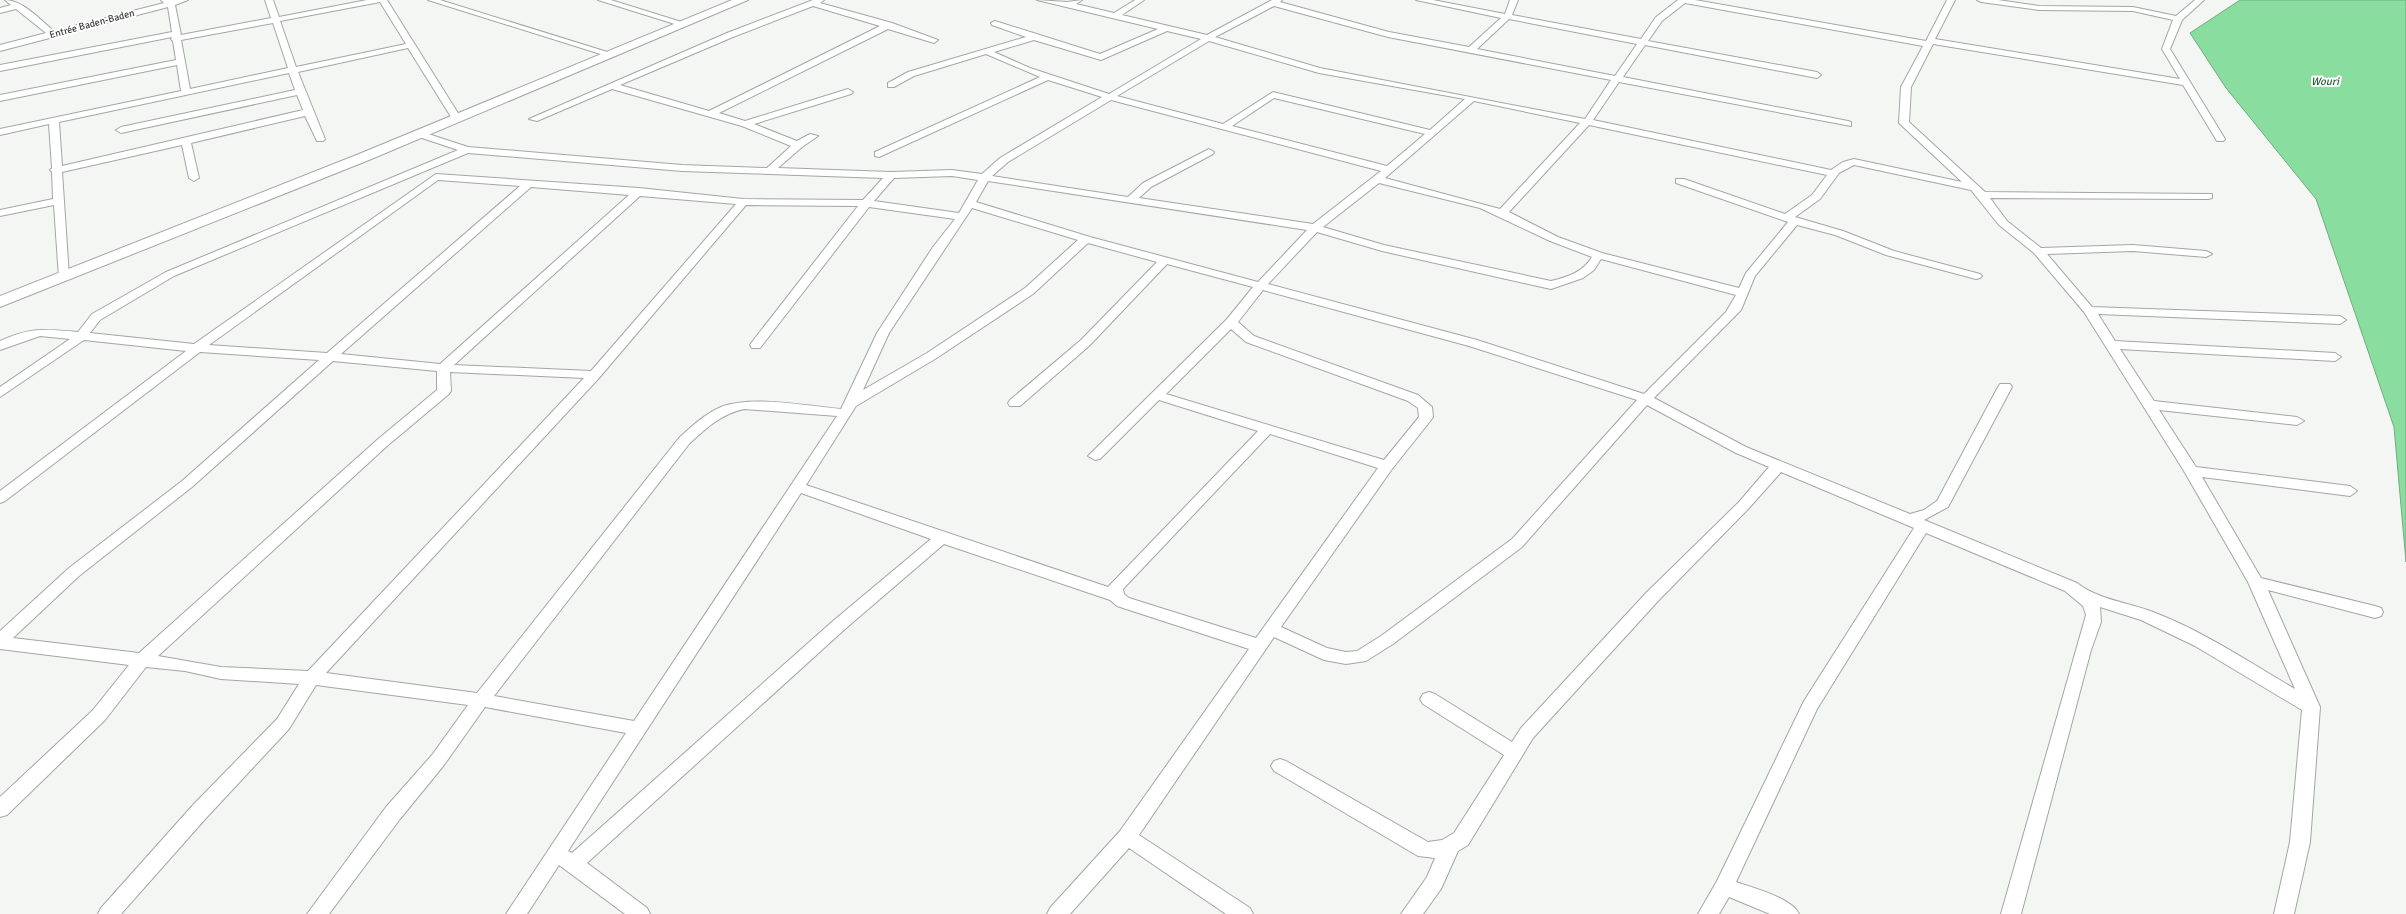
<svg xmlns="http://www.w3.org/2000/svg" width="2406" height="914" font-family="Signika,sans-serif">
	<rect width="100%" height="100%" fill="#f3f6f3"/>
	<path fill="#89dd9e" stroke="#71ac80" d="M 2240,0 L 2406,0 L 2406,562 L 2394,427 L 2316,199 L 2226,88 L 2190,33 Z"/>
	<g fill="none" stroke-linecap="round" stroke-linejoin="round">
		<g stroke="#a3a6a4" stroke-width="2">
			<path id="street" d="M 5,0 C 23,0 40,20 54,31 L 164,3 L 161,0 L 188,0 L 175,5 L 181,35 L 271,18 L 265,0 L 273,0 L 279,17 L 367,0 L 387,0 L 461,118 L 453,120 L 408,48 L 298,72 L 325,139 L 323,141 L 317,141 L 305,116 L 191,143 L 199,178 L 194,181 L 189,178 L 182,145 L 62,172 L 69,276 L 67,278 L 59,278 L 54,205 L 0,216 L 0,210 L 53,199 L 52,172 L 50,170 L 52,168 L 49,124 L 0,135 L 0,129 L 181,91 L 177,65 L 0,101 L 0,95 L 176,60 L 173,41 L 171,39 L 172,37 L 0,71 L 0,65 L 172,32 L 168,7 L 0,51 L 0,45 L 46,33 L 16,9 L 0,13 L 0,8 L 11,5 ZM 380,2 L 406,44 L 296,67 L 280,21 ZM 273,23 L 288,68 L 190,89 L 181,40 ZM 289,73 L 295,90 L 121,127 L 116,130 L 121,133 L 297,95 L 303,110 L 62,166 L 59,122 Z
				M 428,0 L 440,0 L 617,55 L 610,57 Z
				M 598,0 L 611,0 L 688,24 L 681,26 Z
				M 813,0 L 824,0 L 820,3 L 892,23 L 938,40 L 934,43 L 888,29 L 719,113 L 745,121 L 848,89 L 853,92 L 851,94 L 754,124 L 797,141 L 810,134 L 818,136 L 802,147 L 778,168 L 891,172 L 952,170 L 982,174 L 1000,158 L 1102,97 L 1048,80 L 879,157 L 875,156 L 875,152 L 1040,77 L 986,54 L 914,76 L 894,87 L 888,87 L 888,83 L 908,72 L 1026,37 L 992,25 L 991,23 L 995,21 L 1100,54 L 1158,29 L 1037,0 L 1067,2 L 1082,0 L 1076,4 L 1114,13 L 1135,0 L 1144,0 L 1122,15 L 1207,35 L 1272,0 L 1282,0 L 1280,2 L 1389,32 L 1469,47 L 1501,18 L 1416,0 L 1433,0 L 1505,14 L 1510,0 L 1518,0 L 1512,15 L 1641,39 L 1656,17 L 1678,0 L 1695,0 L 1926,41 L 1947,0 L 1955,0 L 1935,39 L 2180,79 L 2162,49 L 2173,20 L 2133,11 L 2039,10 L 1981,2 L 1977,0 L 1998,0 L 2039,6 L 2133,7 L 2176,16 L 2195,0 L 2204,0 L 2182,20 L 2170,49 L 2225,139 L 2223,141 L 2217,141 L 2183,85 L 1933,44 L 1911,87 L 1909,122 L 1985,192 L 2212,194 L 2212,198 L 2208,199 L 1990,198 L 2007,221 L 2041,248 L 2133,245 L 2206,251 L 2212,254 L 2206,257 L 2133,251 L 2047,254 L 2092,307 L 2340,316 L 2346,320 L 2340,324 L 2098,314 L 2115,341 L 2335,353 L 2341,357 L 2335,361 L 2120,349 L 2154,401 L 2297,417 L 2304,421 L 2297,425 L 2159,410 L 2196,467 L 2350,486 L 2357,491 L 2350,496 L 2202,477 L 2261,578 L 2375,606 L 2381,608 L 2383,612 L 2381,616 L 2375,618 L 2268,590 L 2320,707 L 2310,842 L 2294,914 L 2274,914 L 2290,842 L 2302,710 L 2195,646 L 2141,620 L 2100,607 L 2101,622 L 2091,650 L 2021,914 L 2001,914 L 2086,615 L 2083,606 L 2065,591 L 1926,533 L 1817,709 L 1736,882 C 1753,888 1792,898 1799,914 L 1770,914 L 1729,897 L 1719,914 L 1698,914 L 1717,881 L 1804,701 L 1914,528 L 1781,472 L 1749,508 L 1658,601 L 1533,738 L 1468,845 L 1458,851 L 1441,889 L 1423,914 L 1401,914 L 1427,877 L 1435,858 L 1418,856 L 1274,771 L 1271,766 L 1274,761 L 1280,759 L 1286,761 L 1428,842 L 1442,840 L 1454,833 L 1504,755 L 1423,704 L 1420,699 L 1423,694 L 1429,692 L 1435,694 L 1512,742 L 1521,728 L 1646,593 L 1739,502 L 1769,467 L 1736,453 L 1647,405 L 1522,547 L 1393,644 L 1366,661 L 1346,664 L 1324,660 L 1274,637 L 1139,835 L 1250,908 L 1253,914 L 1226,914 L 1129,848 L 1070,914 L 1047,914 L 1050,908 L 1120,831 L 1249,649 L 1117,606 L 1110,600 L 944,544 L 845,629 L 587,863 L 647,908 L 650,914 L 625,914 L 559,865 L 527,914 L 506,914 L 626,733 L 485,707 L 444,765 L 400,819 L 329,914 L 307,914 L 386,807 L 432,755 L 468,705 L 316,685 L 289,729 L 207,817 L 121,914 L 98,914 L 101,908 L 193,805 L 277,719 L 299,684 L 221,679 L 185,671 L 146,667 L 105,720 L 7,815 L 0,817 L 0,797 L 93,710 L 129,665 L 0,649 L 0,631 L 69,568 L 182,481 L 319,360 L 200,352 L 5,501 L 0,503 L 0,491 L 186,351 L 84,340 L 0,397 L 0,387 L 70,339 L 40,336 L 0,350 L 0,341 C 32,327 44,329 78,332 L 92,314 L 166,272 L 458,150 L 416,136 L 414,134 L 419,131 L 468,147 L 682,165 L 767,168 L 791,146 L 742,126 L 612,89 L 537,121 L 529,119 L 727,33 ZM 1685,3 L 1923,46 L 1901,87 L 1899,123 L 1962,182 L 1854,159 L 1843,162 L 1831,170 L 1593,120 L 1619,82 L 1851,126 L 1851,122 L 1848,121 L 1623,77 L 1645,45 L 1817,78 L 1821,75 L 1817,72 L 1648,41 L 1662,21 ZM 813,6 L 880,26 L 709,111 L 620,85 L 733,37 ZM 1274,6 L 1388,37 L 1611,80 L 1585,119 L 1320,68 L 1215,37 ZM 1509,19 L 1637,44 L 1615,76 L 1477,49 ZM 1167,31 L 1201,39 L 1109,94 L 1030,68 L 994,52 L 1034,40 L 1101,60 ZM 1209,41 L 1319,73 L 1465,99 L 1430,130 L 1273,92 L 1223,124 L 1117,96 ZM 1274,98 L 1425,134 L 1387,166 L 1232,126 ZM 1111,100 L 1381,171 L 1313,224 L 1139,198 L 1151,187 L 1213,154 L 1214,152 L 1209,149 L 1143,183 L 1128,197 L 992,176 L 1008,162 ZM 1474,101 L 1580,123 L 1500,209 L 1385,178 ZM 1589,125 L 1827,175 L 1812,195 L 1785,214 L 1684,179 L 1676,179 L 1676,183 L 1788,222 L 1746,273 L 1739,288 L 1602,253 L 1558,237 L 1509,212 ZM 468,153 L 682,171 L 883,178 L 863,200 L 743,199 L 639,188 L 436,174 L 194,344 L 90,333 L 100,320 L 174,276 ZM 1854,165 L 1971,190 L 1999,225 L 2034,253 L 2084,312 L 2184,471 L 2248,582 L 2295,689 C 2249,662 2203,631 2153,612 C 2127,602 2099,600 2077,583 L 1924,520 L 1948,507 L 2012,387 L 2010,384 L 2000,384 L 1998,387 L 1937,501 L 1924,510 L 1910,514 L 1746,447 L 1654,398 L 1741,310 L 1755,276 L 1797,225 L 1835,235 L 1886,255 L 1976,279 L 1980,278 L 1982,276 L 1980,274 L 1894,251 L 1843,231 L 1795,217 L 1820,199 L 1839,173 ZM 952,176 L 978,180 L 959,213 L 874,201 L 894,178 ZM 438,180 L 520,186 L 327,353 L 209,345 ZM 988,181 L 1307,230 L 1258,282 L 1090,237 L 976,202 ZM 1379,183 L 1480,208 L 1550,241 L 1592,257 C 1583,272 1568,277 1551,281 L 1384,245 L 1323,227 ZM 531,187 L 629,195 L 440,364 L 341,354 ZM 640,196 L 736,204 L 591,371 L 454,365 ZM 746,205 L 858,206 L 752,342 L 750,345 L 752,348 L 760,348 L 869,207 L 955,219 L 933,247 L 877,333 L 841,409 C 808,406 751,395 721,407 C 705,414 692,426 679,438 L 477,693 L 326,673 L 599,378 ZM 972,208 L 1078,240 L 1025,288 L 927,353 L 863,390 L 889,333 ZM 1317,232 L 1382,251 L 1551,289 L 1583,278 L 1594,270 L 1601,259 L 1736,295 L 1726,312 L 1644,394 L 1477,340 L 1268,284 ZM 1088,243 L 1157,262 L 1081,340 L 1010,400 L 1008,403 L 1010,406 L 1020,406 L 1089,346 L 1167,264 L 1253,287 L 1227,319 L 1088,456 L 1095,460 L 1100,459 L 1159,400 L 1258,431 L 1108,587 L 806,485 L 856,406 L 935,359 L 1033,294 ZM 1263,290 L 1469,346 L 1637,400 L 1512,539 L 1381,636 L 1357,651 L 1346,652 L 1327,648 L 1281,627 L 1392,469 L 1431,420 L 1433,417 L 1432,407 L 1418,395 L 1254,336 L 1238,322 ZM 1231,329 L 1246,342 L 1408,401 L 1418,408 L 1419,417 L 1384,460 L 1166,394 ZM 333,361 L 437,371 L 437,390 L 377,440 L 139,653 L 13,638 L 79,576 L 192,487 ZM 450,372 L 584,378 L 308,671 L 221,667 L 158,656 L 387,446 L 449,394 L 451,391 ZM 744,409 L 837,416 L 634,721 L 494,696 L 689,444 C 705,429 721,414 744,409 ZM 1270,434 L 1378,468 L 1256,638 L 1129,598 L 1124,594 L 1123,589 ZM 801,493 L 931,539 L 833,621 L 572,853 L 568,851 Z"/>
		</g>
		<g stroke="#a3a6a4" stroke-width="2">
			<path id="secondary" d="M 732,0 L 748,0 L 369,160 L 0,307 L 0,296 L 359,154 Z"/>
		</g>
		<use href="#street" fill="#fff" fill-rule="evenodd"/>
		<use href="#secondary" fill="#fff" fill-rule="evenodd"/>
	</g>
	<g text-anchor="middle" dominant-baseline="central" stroke-width="4" stroke-linejoin="round" paint-order="stroke">
		<g font-size="10" fill="#3a3b3a" stroke="#fff">
			<text transform="translate(92 24) rotate(-15)">Entrée Baden-Baden</text>
		</g>
		<g font-size="11" font-style="italic" fill="#245f37" stroke="#fff">
			<text x="2325" y="81">Wouri</text>
		</g>
	</g>
</svg>
